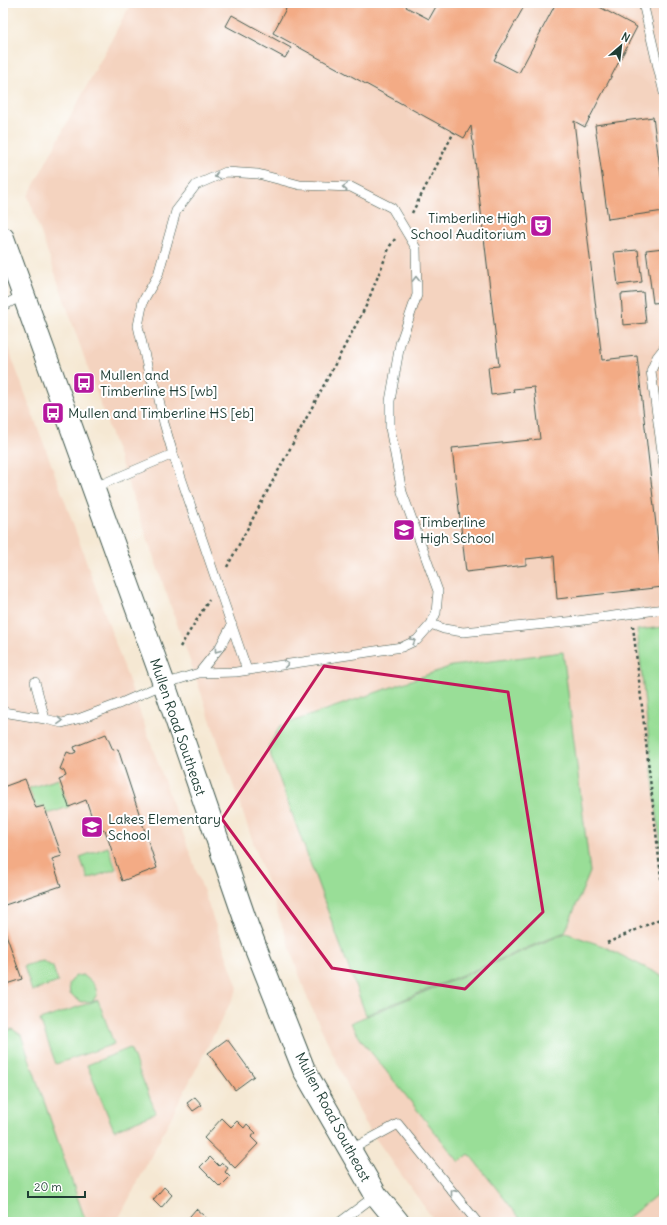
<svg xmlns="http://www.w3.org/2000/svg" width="667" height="1225" font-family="Delius,sans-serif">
	<rect width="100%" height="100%" fill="#fff"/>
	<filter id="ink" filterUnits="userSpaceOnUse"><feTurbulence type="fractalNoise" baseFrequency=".025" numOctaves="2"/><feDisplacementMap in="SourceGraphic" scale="8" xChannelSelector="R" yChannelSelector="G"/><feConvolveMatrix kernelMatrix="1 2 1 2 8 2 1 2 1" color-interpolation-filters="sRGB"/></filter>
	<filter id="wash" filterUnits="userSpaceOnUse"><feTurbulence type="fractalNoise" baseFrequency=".012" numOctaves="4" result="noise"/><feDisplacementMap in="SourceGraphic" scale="16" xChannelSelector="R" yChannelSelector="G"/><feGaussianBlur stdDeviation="0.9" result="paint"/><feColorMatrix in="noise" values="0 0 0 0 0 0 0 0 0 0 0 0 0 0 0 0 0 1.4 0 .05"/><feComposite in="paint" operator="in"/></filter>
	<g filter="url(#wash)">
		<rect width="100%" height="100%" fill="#f5e8d3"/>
		<path fill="#f4d3bf" d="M 131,3 L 664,3 L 664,1222 L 435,1222 L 366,1125 L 308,1000 L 28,196 Z
			M 3,334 L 62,493 L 238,988 L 117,1222 L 3,1222 Z"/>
		<path fill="#99de97" stroke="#5c8e66" d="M 664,627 L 664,880 L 637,630 Z
			M 563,652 L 590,872 L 565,932 L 366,1015 L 268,748 L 280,726 L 452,666 Z
			M 59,779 L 69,807 L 47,814 L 44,806 L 36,808 L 29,788 Z
			M 108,847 L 116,869 L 88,879 L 80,857 Z
			M 566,933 L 603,946 L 664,977 L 664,1189 L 623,1222 L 523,1222 L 469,1154 L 459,1162 L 362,1041 L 350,1023 Z
			M 43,961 L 53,967 L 58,982 L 32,991 L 24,966 L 37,962 Z
			M 83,975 C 91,981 96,985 97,994 L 93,1001 L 81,1002 L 70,994 L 69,984 L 75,976 Z
			M 98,1000 L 114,1044 L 56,1064 L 40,1020 Z
			M 12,1029 L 21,1035 L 86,1222 L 3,1222 L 3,1033 Z
			M 130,1048 L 156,1113 L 114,1130 L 87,1065 Z"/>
		<g id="blocks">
			<path fill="#f3ab85" d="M 289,3 L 408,3 L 406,7 L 429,19 L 438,3 L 526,3 L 494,60 L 519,73 L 556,3 L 592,3 L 637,27 L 585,127 L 574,121 L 602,360 L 637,356 L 663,587 L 557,599 L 554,556 L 526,559 L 526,565 L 466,572 L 452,448 L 540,439 L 534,387 L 513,389 L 514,392 L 491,395 L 488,367 L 499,366 L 471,126 L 464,138 L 273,33 Z
				M 232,15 L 291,48 L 285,58 L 226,26 Z
				M 653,117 L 664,197 L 664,211 L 608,219 L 595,125 Z
				M 664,248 L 664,302 L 653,303 L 646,250 Z
				M 638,250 L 642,282 L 618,285 L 614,252 Z
				M 643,292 L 646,323 L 623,325 L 621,294 Z
				M 106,734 L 113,750 L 118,749 L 157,868 L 122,881 L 105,830 L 97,832 L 86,800 L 69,807 L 59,779 L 66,776 L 64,771 L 60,769 L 67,752 L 72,754 L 76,752 L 74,747 Z
				M 25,779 L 36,808 L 44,806 L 62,856 L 52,859 L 61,886 L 5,905 L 3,898 L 3,787 Z
				M 3,926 L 22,979 L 3,985 Z
				M 227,1039 L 254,1076 L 235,1090 L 208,1053 Z
				M 195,1097 L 202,1105 L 193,1111 L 187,1103 Z
				M 222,1118 L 231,1127 L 237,1121 L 244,1128 L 247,1124 L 256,1133 L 251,1137 L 258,1144 L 235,1168 L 204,1138 Z
				M 210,1157 L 219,1166 L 222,1163 L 228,1168 L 225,1172 L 230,1177 L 220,1187 L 200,1167 Z
				M 164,1187 L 172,1195 L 161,1208 L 153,1200 Z
				M 196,1209 L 211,1222 L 185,1222 Z"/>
		</g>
	</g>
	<g filter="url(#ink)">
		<use href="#blocks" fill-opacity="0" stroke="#3f574c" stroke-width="1"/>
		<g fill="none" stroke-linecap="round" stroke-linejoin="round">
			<g stroke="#3f574c" stroke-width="10">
				<path id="service" d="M 643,3 L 664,93
					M 3,306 L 23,295
					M 664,348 L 657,357 L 651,371 L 664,466
					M 173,454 L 247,670
					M 431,624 L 444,629 L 463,632 L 577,621 L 664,609
					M 199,673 L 220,647 L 232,625
					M 35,682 L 45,719 L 62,723 L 81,718 L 121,703 L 164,684 L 199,673 L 236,672 L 402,647 L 417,640 L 431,624 L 436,613 L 438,591 L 402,492 L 390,428 L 390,401 L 400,344 L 417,295 L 416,248 L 392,208 L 351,187 L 300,185 L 258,174 L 226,172 L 196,185 L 176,211 L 158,275 L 143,301 L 138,326 L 149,374 L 157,390 L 164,423 L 173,454 L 93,488
					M 3,712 L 45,719
					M 350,1150 L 398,1124 L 477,1222
					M 340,1222 L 376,1195"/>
			</g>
			<g stroke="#3f574c" stroke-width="24">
				<path id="tertiary" d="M 3,238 L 164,684 L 248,928 L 304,1070 L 376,1195 L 398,1222"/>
			</g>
			<path stroke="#3f574c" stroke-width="2.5" stroke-dasharray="3 3" stroke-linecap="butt" d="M 412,213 L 454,132
				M 227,567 L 366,306 L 390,246 L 395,239
				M 633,626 L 664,904
				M 180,647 L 209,600
				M 607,943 L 664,917"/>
			<use href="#service" stroke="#fff" stroke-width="9"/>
			<use href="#tertiary" stroke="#fff" stroke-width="22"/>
		</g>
		<defs><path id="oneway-chevron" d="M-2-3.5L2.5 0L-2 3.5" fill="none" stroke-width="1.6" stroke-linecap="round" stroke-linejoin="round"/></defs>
		<g stroke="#8f9e9a">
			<use href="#oneway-chevron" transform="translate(217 176) rotate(157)"/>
			<use href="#oneway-chevron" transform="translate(345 187) rotate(-176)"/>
			<use href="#oneway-chevron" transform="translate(416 279) rotate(-91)"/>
			<use href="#oneway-chevron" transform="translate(413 641) rotate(-31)"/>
			<use href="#oneway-chevron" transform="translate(217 650) rotate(127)"/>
			<use href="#oneway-chevron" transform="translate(286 664) rotate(-8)"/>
			<use href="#oneway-chevron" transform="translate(60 721) rotate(3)"/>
			<use href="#oneway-chevron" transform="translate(453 1192) rotate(-129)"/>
		</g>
	</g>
	<path fill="none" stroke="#c2185b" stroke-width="3" stroke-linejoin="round" d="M 324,666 L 508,692 L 543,912 L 465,989 L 332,968 L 222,819 Z"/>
	<defs>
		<g id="theatre-square" transform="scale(1.15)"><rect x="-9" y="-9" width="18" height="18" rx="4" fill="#b5179e" stroke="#fff"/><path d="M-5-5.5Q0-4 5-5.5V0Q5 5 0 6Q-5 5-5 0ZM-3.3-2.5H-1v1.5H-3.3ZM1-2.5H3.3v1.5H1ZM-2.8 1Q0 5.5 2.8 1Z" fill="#fff"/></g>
		<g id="bus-square" transform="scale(1.15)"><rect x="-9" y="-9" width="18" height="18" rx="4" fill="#b5179e" stroke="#fff"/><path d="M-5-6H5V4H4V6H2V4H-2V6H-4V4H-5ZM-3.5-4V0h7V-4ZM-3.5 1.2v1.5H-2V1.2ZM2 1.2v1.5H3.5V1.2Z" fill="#fff"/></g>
		<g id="school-square" transform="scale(1.15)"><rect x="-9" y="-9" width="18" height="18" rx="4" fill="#b5179e" stroke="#fff"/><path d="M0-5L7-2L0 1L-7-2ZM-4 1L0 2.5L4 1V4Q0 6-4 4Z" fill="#fff"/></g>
	</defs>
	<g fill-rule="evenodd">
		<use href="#theatre-square" x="541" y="226"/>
		<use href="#bus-square" x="84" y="383"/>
		<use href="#bus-square" x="53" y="413"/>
		<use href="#school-square" x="404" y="530"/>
		<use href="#school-square" x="92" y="827"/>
	</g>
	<g text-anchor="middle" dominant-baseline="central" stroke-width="4" stroke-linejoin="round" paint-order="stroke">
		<g font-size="14" fill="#1f3d34" stroke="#fff" text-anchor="start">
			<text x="526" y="218" text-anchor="end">Timberline High<tspan x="526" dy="16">School Auditorium</tspan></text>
			<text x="100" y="375">Mullen and<tspan x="100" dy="16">Timberline HS [wb]</tspan></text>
			<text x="68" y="413">Mullen and Timberline HS [eb]</text>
			<text x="420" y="522">Timberline<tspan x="420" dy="16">High School</tspan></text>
			<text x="108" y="819">Lakes Elementary<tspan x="108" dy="16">School</tspan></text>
		</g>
		<g font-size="14" fill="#1f3d34" stroke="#fff">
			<text transform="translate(178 727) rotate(71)">Mullen Road Southeast</text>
			<text transform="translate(333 1117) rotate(62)">Mullen Road Southeast</text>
		</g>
	</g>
	<rect width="667" height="1225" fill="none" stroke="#fff" stroke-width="16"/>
	<g transform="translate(621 46) rotate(28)" stroke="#ffffff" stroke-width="3" paint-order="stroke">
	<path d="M0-3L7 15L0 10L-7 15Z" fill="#1f3d34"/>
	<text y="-6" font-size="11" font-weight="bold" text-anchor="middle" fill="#1f3d34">N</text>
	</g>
	<path d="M28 1191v6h57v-6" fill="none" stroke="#1f3d34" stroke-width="2"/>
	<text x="34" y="1191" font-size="12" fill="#1f3d34" stroke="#ffffff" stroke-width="3" paint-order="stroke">20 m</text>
</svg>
